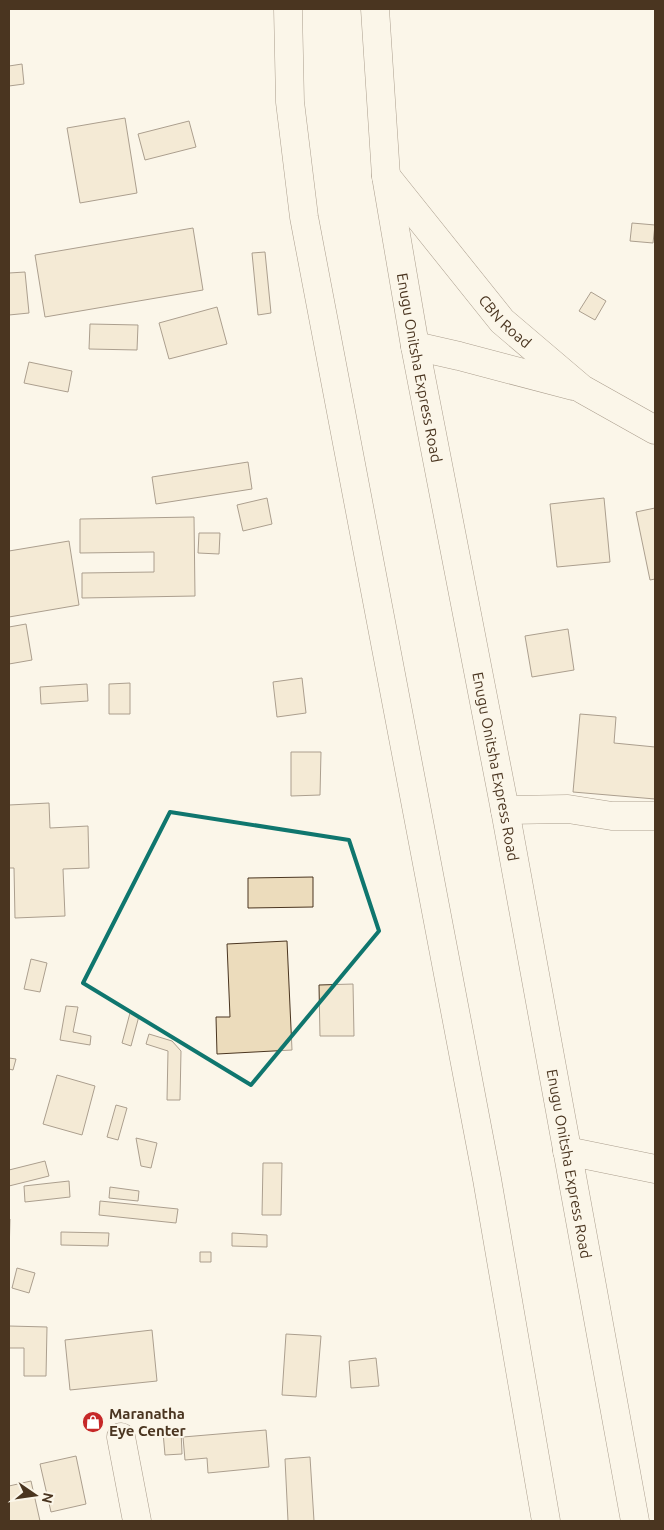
<svg xmlns="http://www.w3.org/2000/svg" width="664" height="1530" font-family="Ubuntu,sans-serif">
	<rect width="100%" height="100%" fill="#fbf6e9"/>
	<path fill="#ecdcbc" stroke="#4a3520" d="M 22,64 L 24,84 L 9,86 L 9,66 Z
		M 125,118 L 137,193 L 80,203 L 67,128 Z
		M 189,121 L 196,147 L 145,160 L 138,134 Z
		M 632,223 L 655,225 L 653,243 L 630,241 Z
		M 193,228 L 203,290 L 45,317 L 35,255 Z
		M 265,252 L 271,313 L 258,315 L 252,253 Z
		M 25,272 L 29,313 L 9,315 L 9,273 Z
		M 591,292 L 606,301 L 595,320 L 579,311 Z
		M 217,307 L 227,344 L 169,359 L 159,323 Z
		M 90,324 L 138,325 L 137,350 L 89,349 Z
		M 29,362 L 72,371 L 68,392 L 24,383 Z
		M 248,462 L 252,489 L 156,504 L 152,477 Z
		M 267,498 L 272,524 L 243,531 L 237,505 Z
		M 604,498 L 610,562 L 557,567 L 550,504 Z
		M 655,508 L 655,579 L 650,580 L 636,512 Z
		M 194,517 L 195,596 L 82,598 L 82,573 L 154,572 L 154,552 L 80,553 L 80,519 Z
		M 199,533 L 220,533 L 219,554 L 198,553 Z
		M 69,541 L 79,605 L 9,617 L 9,551 Z
		M 26,624 L 32,660 L 9,664 L 9,627 Z
		M 568,629 L 574,670 L 532,677 L 525,636 Z
		M 302,678 L 306,713 L 277,717 L 273,682 Z
		M 130,683 L 130,714 L 109,714 L 109,684 Z
		M 87,684 L 88,701 L 41,704 L 40,687 Z
		M 580,714 L 616,717 L 614,743 L 655,747 L 655,799 L 573,792 Z
		M 291,752 L 321,752 L 320,795 L 291,796 Z
		M 49,803 L 50,828 L 88,826 L 89,868 L 63,869 L 65,916 L 15,918 L 14,868 L 9,868 L 9,805 Z
		M 313,877 L 313,907 L 248,908 L 248,878 Z
		M 287,941 L 292,1050 L 217,1054 L 216,1017 L 230,1017 L 227,944 Z
		M 31,959 L 47,963 L 40,992 L 24,989 Z
		M 353,984 L 354,1036 L 320,1036 L 319,985 Z
		M 66,1006 L 78,1007 L 73,1032 L 91,1036 L 90,1045 L 60,1040 Z
		M 130,1013 L 139,1016 L 131,1046 L 122,1043 Z
		M 149,1034 L 172,1041 L 181,1051 L 180,1100 L 167,1100 L 168,1051 L 146,1044 Z
		M 9,1058 L 16,1059 L 13,1070 L 9,1069 Z
		M 57,1075 L 95,1086 L 82,1135 L 43,1124 Z
		M 116,1105 L 127,1108 L 118,1140 L 107,1137 Z
		M 136,1138 L 157,1143 L 151,1168 L 141,1166 Z
		M 45,1161 L 49,1176 L 9,1186 L 9,1170 Z
		M 263,1163 L 282,1163 L 281,1215 L 262,1215 Z
		M 69,1181 L 70,1197 L 25,1202 L 24,1186 Z
		M 110,1187 L 139,1191 L 138,1201 L 109,1198 Z
		M 100,1201 L 178,1209 L 176,1223 L 99,1215 Z
		M 9,1219 L 10,1219 L 9,1255 Z
		M 61,1232 L 109,1233 L 108,1246 L 61,1245 Z
		M 232,1233 L 267,1235 L 267,1247 L 232,1246 Z
		M 200,1252 L 211,1252 L 211,1262 L 200,1262 Z
		M 17,1268 L 35,1273 L 29,1293 L 12,1288 Z
		M 9,1326 L 47,1327 L 46,1376 L 24,1376 L 24,1348 L 9,1348 Z
		M 152,1330 L 157,1381 L 70,1390 L 65,1340 Z
		M 286,1334 L 321,1336 L 316,1397 L 282,1395 Z
		M 376,1358 L 379,1386 L 351,1388 L 349,1361 Z
		M 181,1430 L 182,1454 L 165,1455 L 163,1432 Z
		M 266,1430 L 269,1467 L 208,1473 L 207,1458 L 185,1460 L 183,1437 Z
		M 76,1456 L 86,1504 L 51,1512 L 40,1464 Z
		M 310,1457 L 314,1521 L 288,1521 L 285,1459 Z
		M 31,1481 L 40,1521 L 9,1521 L 9,1486 Z"/>
	<g fill="none" stroke-linecap="round" stroke-linejoin="round">
		<g stroke="#4a3520" stroke-width="29">
			<path id="minor" d="M 505,810 L 568,809 L 612,816 L 655,816
				M 567,1151 L 655,1169
				M 121,1437 L 137,1521"/>
		</g>
		<g stroke="#4a3520" stroke-width="29">
			<g id="major">
				<path id="s1" d="M 386,176 L 502,321 L 582,389 L 655,430"/>
				<path d="M 415,346 L 459,356 L 573,386"/>
			</g>
		</g>
		<g stroke="#4a3520" stroke-width="29">
			<g id="highway">
				<path d="M 288,9 L 290,102 L 304,217 L 487,1179 L 546,1521"/>
				<path id="s2" d="M 375,9 L 386,176 L 415,346 L 505,810 L 635,1521"/>
			</g>
		</g>
		<use href="#minor" stroke="#fbf6e9" stroke-width="28"/>
		<use href="#major" stroke="#fbf6e9" stroke-width="28"/>
		<use href="#highway" stroke="#fbf6e9" stroke-width="28"/>
	</g>
	<path d="M0 0H664V1530H0ZM 170,812 L 349,840 L 379,931 L 251,1085 L 83,983 Z" fill="#fbf6e9" fill-opacity=".55" fill-rule="evenodd"/>
	<path fill="none" stroke="#0f766e" stroke-width="4" stroke-linejoin="round" d="M 170,812 L 349,840 L 379,931 L 251,1085 L 83,983 Z"/>
	<defs>
		<g id="shop-disc" transform="scale(1.125)"><circle r="9.5" fill="#c62828" stroke="#fbf6e9"/><path d="M-5-2.5h2.3a2.7 3.5 0 0 1 5.4 0H5L5.5 6h-11ZM-1.5-2.5h3a1.5 2.3 0 0 0-3 0Z" fill="#fff"/></g>
	</defs>
	<g fill-rule="evenodd">
		<use href="#shop-disc" x="93" y="1422"/>
	</g>
	<g text-anchor="middle" dominant-baseline="central" stroke-width="4" stroke-linejoin="round" paint-order="stroke">
		<g font-size="15" fill="#4a3520" stroke="#fbf6e9">
			<text stroke="none"><textPath href="#s1" startOffset="188">CBN Road</textPath></text>
			<text stroke="none"><textPath href="#s2" startOffset="362">Enugu Onitsha Express Road</textPath></text>
			<text stroke="none"><textPath href="#s2" startOffset="768">Enugu Onitsha Express Road</textPath></text>
			<text stroke="none"><textPath href="#s2" startOffset="1172">Enugu Onitsha Express Road</textPath></text>
		</g>
		<g font-size="15" font-weight="bold" fill="#4a3520" stroke="#fbf6e9" text-anchor="start">
			<text x="109" y="1413">Maranatha<tspan x="109" dy="17">Eye Center</tspan></text>
		</g>
	</g>
	<rect width="664" height="1530" fill="none" stroke="#4a3520" stroke-width="20"/>
	<g transform="translate(35 1495) rotate(103)" stroke="#fbf6e9" stroke-width="4" paint-order="stroke">
	<path d="M0-4L9 19L0 12L-9 19Z" fill="#4a3520"/>
	<text y="-8" font-size="14" font-weight="bold" text-anchor="middle" fill="#4a3520">N</text>
	</g>
</svg>
